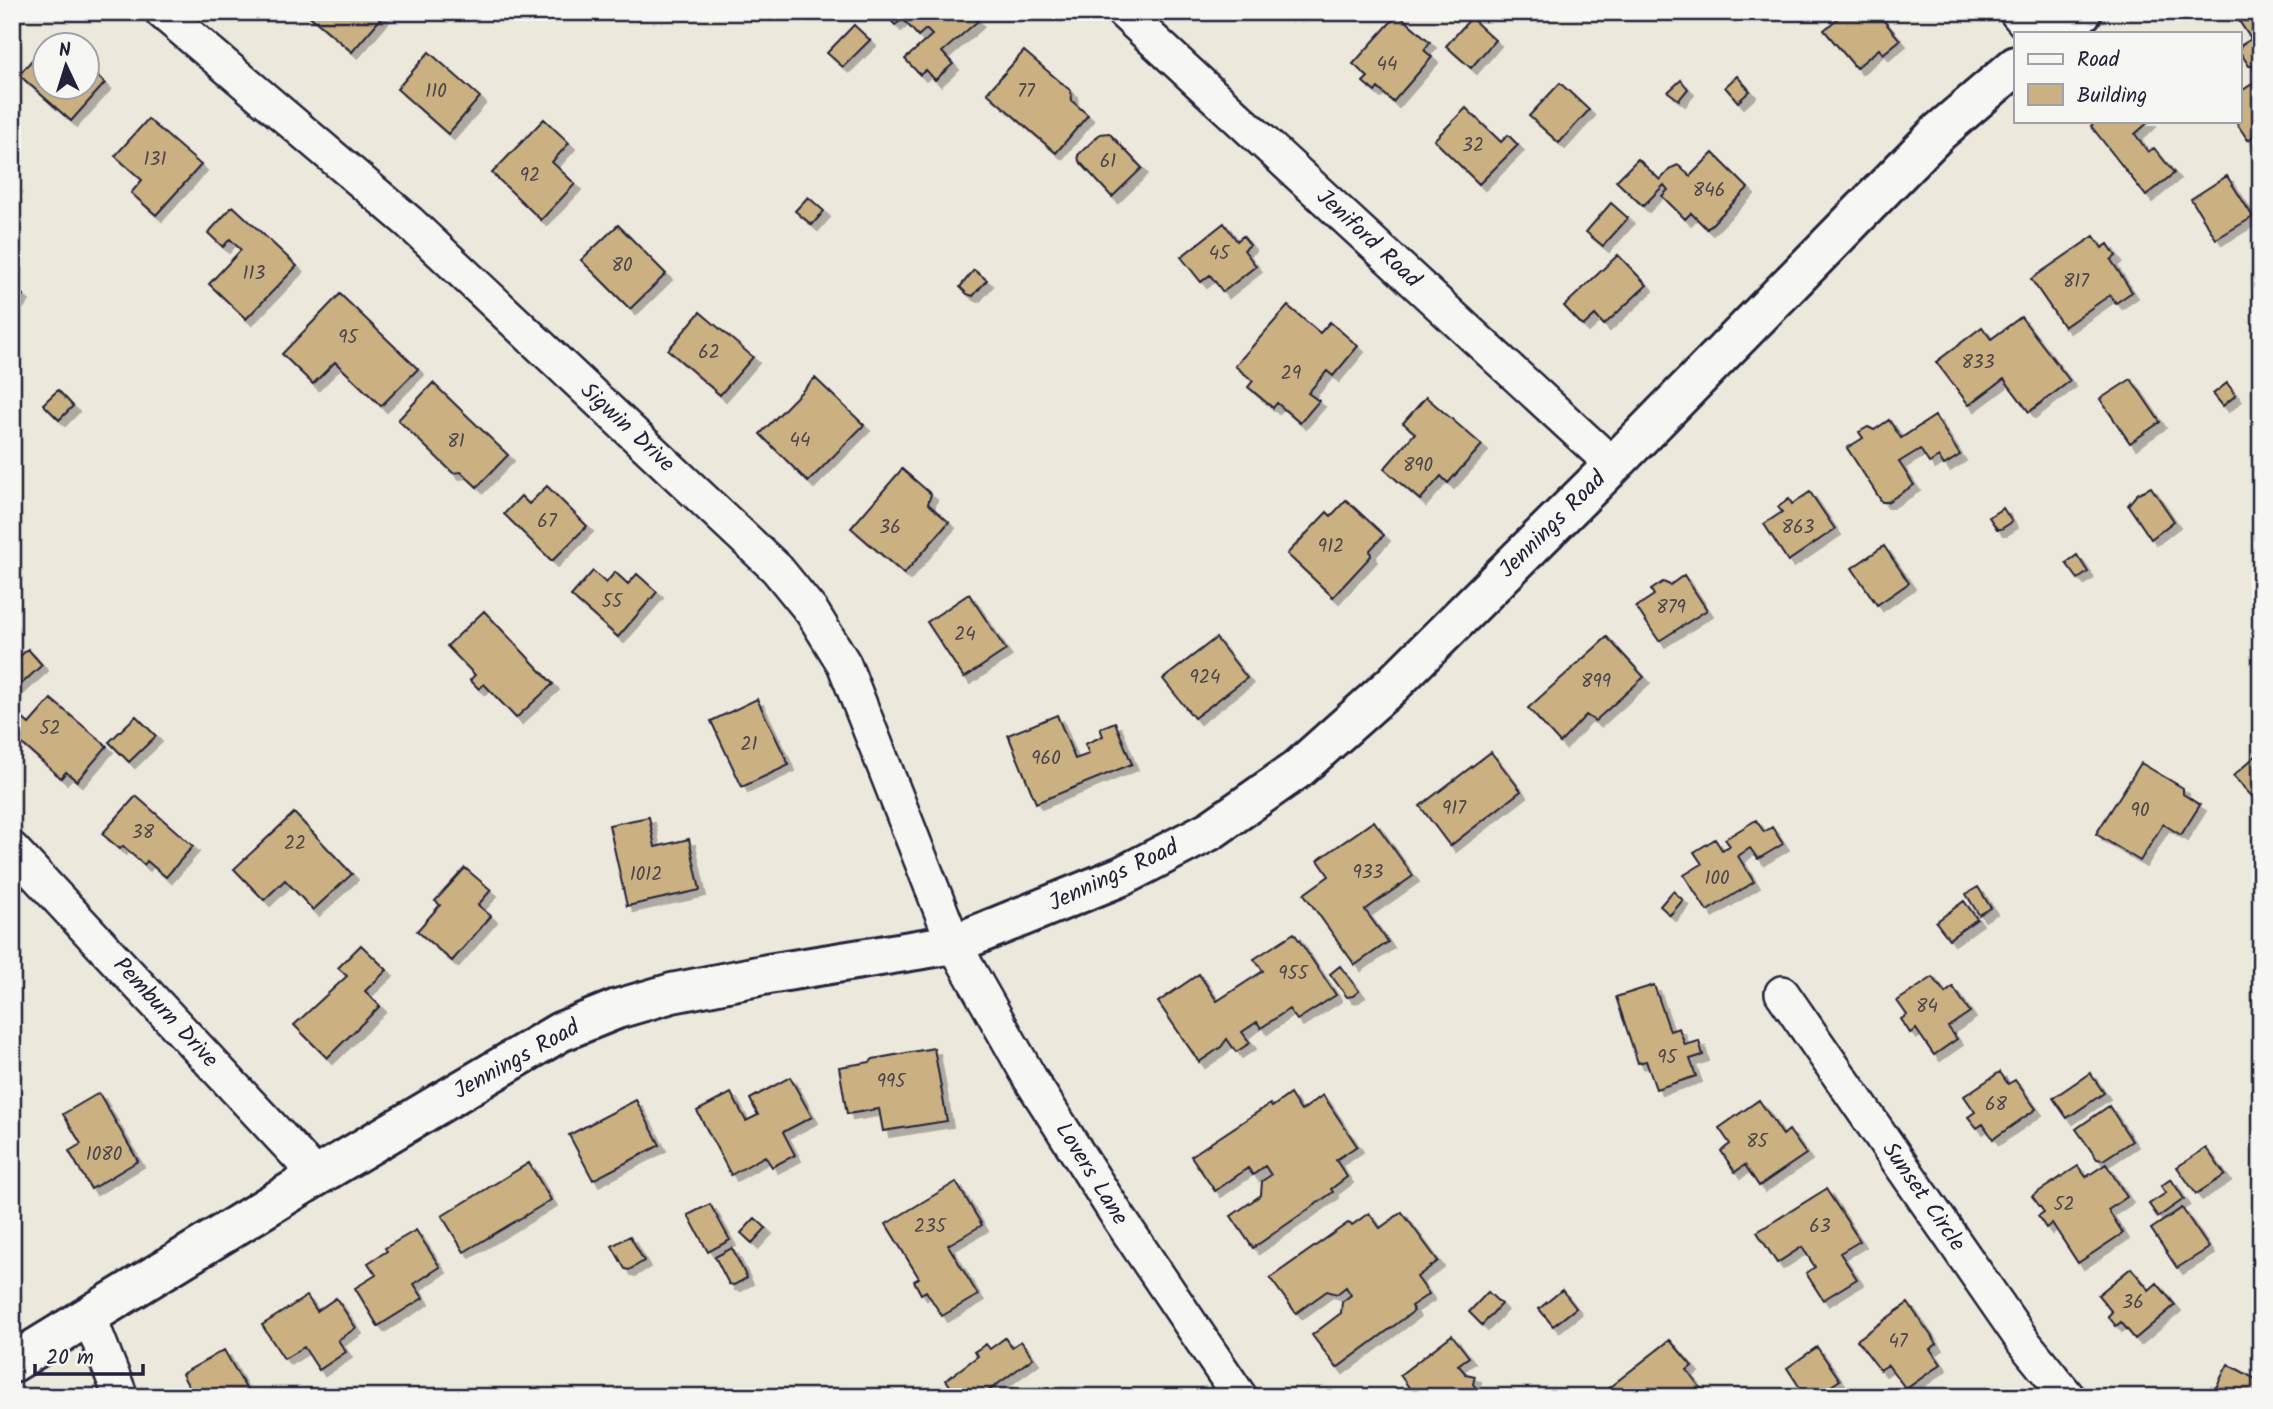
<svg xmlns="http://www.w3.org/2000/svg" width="2273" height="1409" font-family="Kalam,sans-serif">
	<defs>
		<filter id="shadow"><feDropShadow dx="6" dy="6" stdDeviation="0" flood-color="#0004"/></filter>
	</defs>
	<rect width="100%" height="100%" fill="#ede8dc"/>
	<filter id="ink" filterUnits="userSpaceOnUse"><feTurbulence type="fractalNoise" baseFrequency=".0143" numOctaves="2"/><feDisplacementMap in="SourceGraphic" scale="14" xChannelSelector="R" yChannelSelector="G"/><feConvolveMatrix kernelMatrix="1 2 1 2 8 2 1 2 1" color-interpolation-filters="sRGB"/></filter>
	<g filter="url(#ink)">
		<path fill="#cbb182" stroke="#22223b" stroke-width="2" filter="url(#shadow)" d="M 305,12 L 380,12 L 384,15 L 352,52 Z
			M 887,12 L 970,12 L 978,21 L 942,52 L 953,64 L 935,80 L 926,70 L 920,75 L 905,59 L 932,35 L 926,29 L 918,36 L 903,19 L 895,25 L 885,14 Z
			M 1845,12 L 1882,12 L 1879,15 L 1900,40 L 1883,54 L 1879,49 L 1856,68 L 1824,30 Z
			M 2233,12 L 2261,12 L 2261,62 L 2254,66 L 2249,66 L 2240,52 L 2240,46 L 2251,39 Z
			M 1398,14 L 1430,42 L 1424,50 L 1432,57 L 1393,102 L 1378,88 L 1375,92 L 1363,82 L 1368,77 L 1353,64 Z
			M 1471,18 L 1495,40 L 1471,68 L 1446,46 Z
			M 854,25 L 870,40 L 843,67 L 827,53 Z
			M 52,37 L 61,46 L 46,46 L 46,88 L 88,88 L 88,68 L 105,83 L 71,121 L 19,75 Z
			M 1024,51 L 1071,91 L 1072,101 L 1088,115 L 1056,153 L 987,93 Z
			M 429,52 L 480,97 L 448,134 L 397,89 Z
			M 1737,76 L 1750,91 L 1738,102 L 1725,87 Z
			M 1681,80 L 1688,89 L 1679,100 L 1668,92 Z
			M 2255,82 L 2261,91 L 2261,131 L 2248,140 L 2235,121 L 2240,121 L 2240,92 Z
			M 1560,83 L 1589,110 L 1559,143 L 1529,116 Z
			M 1466,108 L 1501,142 L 1508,135 L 1518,145 L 1479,184 L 1434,140 Z
			M 148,119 L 201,165 L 156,215 L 131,193 L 142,180 L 115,156 Z
			M 544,119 L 569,143 L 552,162 L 575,184 L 541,220 L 492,173 Z
			M 2097,121 L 2150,121 L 2135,134 L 2148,152 L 2154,148 L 2174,173 L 2146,196 L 2091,126 Z
			M 1109,133 L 1142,168 L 1112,197 L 1079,161 L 1078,155 L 1100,134 Z
			M 1713,153 L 1748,188 L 1707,229 L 1691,213 L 1685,219 L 1662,196 L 1668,190 L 1664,185 L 1643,206 L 1616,181 L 1638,159 L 1660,180 L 1671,168 L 1678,165 L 1690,176 Z
			M 2227,176 L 2253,217 L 2216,239 L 2191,199 Z
			M 808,197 L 824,211 L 812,225 L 795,211 Z
			M 1611,203 L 1628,218 L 1603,246 L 1586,232 Z
			M 233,206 L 297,266 L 246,319 L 209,284 L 241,250 L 230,239 L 223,247 L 208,233 Z
			M 1224,223 L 1237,241 L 1243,236 L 1250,245 L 1244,250 L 1256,266 L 1223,292 L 1210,275 L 1201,282 L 1181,257 Z
			M 618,225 L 666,274 L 630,309 L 581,260 Z
			M 2094,236 L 2102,248 L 2108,244 L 2116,256 L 2111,260 L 2132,292 L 2116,303 L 2110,295 L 2064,327 L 2031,279 Z
			M 1618,255 L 1647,285 L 1604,325 L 1595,315 L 1583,326 L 1564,306 Z
			M 974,270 L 987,280 L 973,296 L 967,294 L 960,287 Z
			M 12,285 L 23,295 L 12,307 Z
			M 340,294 L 418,369 L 381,406 L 335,362 L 313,384 L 282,354 Z
			M 1288,306 L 1320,333 L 1330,322 L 1358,346 L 1333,376 L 1327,371 L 1308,393 L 1319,401 L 1300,423 L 1277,403 L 1273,408 L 1248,387 L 1253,381 L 1235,366 Z
			M 700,312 L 753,357 L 720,395 L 668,350 Z
			M 2021,317 L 2070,381 L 2029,412 L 2004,379 L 1969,405 L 1936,362 L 1982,327 L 1991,339 Z
			M 815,378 L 864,425 L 808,482 L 760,434 Z
			M 2131,379 L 2160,422 L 2130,443 L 2100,399 Z
			M 433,383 L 508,455 L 477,487 L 461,472 L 453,473 L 398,420 Z
			M 2227,383 L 2236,395 L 2223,406 L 2213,394 Z
			M 58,390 L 73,406 L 59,420 L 43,404 Z
			M 1426,397 L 1482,445 L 1448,483 L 1441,476 L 1420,500 L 1384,469 L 1415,433 L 1403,423 Z
			M 1935,416 L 1960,455 L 1944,465 L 1939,457 L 1929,463 L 1920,449 L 1899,462 L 1914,485 L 1887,502 L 1882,502 L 1847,448 L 1863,438 L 1859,432 L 1868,427 L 1874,430 L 1889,420 L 1901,438 Z
			M 902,469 L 931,494 L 928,504 L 949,522 L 904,574 L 851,528 Z
			M 547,486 L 587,526 L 552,561 L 504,514 L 521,496 L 529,504 Z
			M 2151,487 L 2174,521 L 2151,539 L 2128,505 L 2137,494 Z
			M 1810,492 L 1835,529 L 1788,561 L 1764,524 L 1782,512 L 1778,507 L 1789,499 L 1792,504 Z
			M 1346,500 L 1384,535 L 1370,550 L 1371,556 L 1333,597 L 1287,554 L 1327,512 L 1331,516 Z
			M 2003,508 L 2012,522 L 2001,529 L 1997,529 L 1989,517 Z
			M 1884,546 L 1909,583 L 1877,605 L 1852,568 Z
			M 2077,555 L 2088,572 L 2078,579 L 2066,563 Z
			M 593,571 L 606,583 L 615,572 L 628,584 L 637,574 L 657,592 L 618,637 L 571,596 Z
			M 1684,575 L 1707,610 L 1659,641 L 1636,607 L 1654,595 L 1651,590 L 1663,582 L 1670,585 Z
			M 969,594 L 1006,650 L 964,678 L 927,622 Z
			M 484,611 L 553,684 L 516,718 L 484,684 L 479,689 L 470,680 L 475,675 L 447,646 Z
			M 1607,637 L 1644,677 L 1595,721 L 1586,715 L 1560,743 L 1528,708 Z
			M 1216,638 L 1247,678 L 1194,718 L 1163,679 Z
			M 28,649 L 42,665 L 15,690 L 12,686 L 12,651 L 18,658 Z
			M 51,699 L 107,746 L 77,781 L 66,772 L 61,778 L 12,735 L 12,729 L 22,718 L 29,724 Z
			M 757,699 L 789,765 L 742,787 L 711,721 Z
			M 1057,715 L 1075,759 L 1089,754 L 1085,744 L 1103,736 L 1100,728 L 1115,722 L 1132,764 L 1036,803 L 1008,735 Z
			M 136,716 L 156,736 L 129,762 L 109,742 Z
			M 2261,751 L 2261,806 L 2233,776 Z
			M 1491,752 L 1521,791 L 1450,846 L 1420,806 Z
			M 2141,763 L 2183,788 L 2183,794 L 2200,805 L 2181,835 L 2163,824 L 2140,861 L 2096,834 Z
			M 136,796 L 193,846 L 166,877 L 147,861 L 144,865 L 123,846 L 120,849 L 102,834 Z
			M 294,813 L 352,874 L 313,910 L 285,880 L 264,900 L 234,869 Z
			M 649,817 L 655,847 L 689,839 L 700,890 L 627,906 L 609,825 Z
			M 1756,820 L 1764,832 L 1772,827 L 1783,844 L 1758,859 L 1750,848 L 1738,856 L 1754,882 L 1707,911 L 1684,875 L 1702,864 L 1694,852 L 1715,839 L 1722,850 L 1730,846 L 1725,839 Z
			M 1374,821 L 1413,876 L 1365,910 L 1388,942 L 1355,965 L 1304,894 L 1329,876 L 1318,860 Z
			M 465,868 L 491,890 L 478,905 L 491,916 L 452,961 L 417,931 L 440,905 L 435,901 Z
			M 1978,887 L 1991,908 L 1979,915 L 1966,894 Z
			M 1673,891 L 1683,900 L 1670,915 L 1660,906 Z
			M 1964,901 L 1977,919 L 1949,939 L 1936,922 Z
			M 1294,933 L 1336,995 L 1297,1020 L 1289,1009 L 1261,1028 L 1257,1022 L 1242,1032 L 1250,1043 L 1236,1052 L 1227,1039 L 1221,1047 L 1199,1062 L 1158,1002 L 1199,974 L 1217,1001 L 1263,971 L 1254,959 Z
			M 361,945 L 387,970 L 365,991 L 380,1006 L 327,1058 L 294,1025 L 347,976 L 338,968 Z
			M 1340,966 L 1359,991 L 1353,996 L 1347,997 L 1330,974 Z
			M 1933,977 L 1945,993 L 1953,987 L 1970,1012 L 1948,1027 L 1957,1039 L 1934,1055 L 1916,1029 L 1910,1033 L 1901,1019 L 1907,1015 L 1897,1001 Z
			M 1654,985 L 1670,1031 L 1679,1028 L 1685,1045 L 1699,1041 L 1703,1055 L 1690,1059 L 1696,1076 L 1656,1089 L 1646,1061 L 1638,1063 L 1616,997 Z
			M 934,1048 L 947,1121 L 883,1131 L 879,1109 L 847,1114 L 839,1067 L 870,1062 L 873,1059 Z
			M 2000,1072 L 2008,1084 L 2015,1080 L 2036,1109 L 1993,1139 L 1983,1124 L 1977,1128 L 1968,1117 L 1975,1112 L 1964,1096 Z
			M 2090,1073 L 2104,1093 L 2067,1118 L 2053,1098 Z
			M 790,1077 L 812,1117 L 783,1132 L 795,1155 L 772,1167 L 765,1156 L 731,1175 L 697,1111 L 731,1093 L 746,1121 L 758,1115 L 750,1099 Z
			M 99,1093 L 138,1161 L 91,1189 L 69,1151 L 81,1144 L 63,1114 Z
			M 1290,1094 L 1301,1111 L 1323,1095 L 1357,1146 L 1336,1160 L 1347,1177 L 1331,1189 L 1333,1192 L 1253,1248 L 1231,1216 L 1261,1195 L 1262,1181 L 1271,1175 L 1265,1166 L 1253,1175 L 1248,1168 L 1215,1191 L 1191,1156 L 1270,1104 L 1272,1107 Z
			M 636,1100 L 660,1145 L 593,1180 L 569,1135 Z
			M 1759,1100 L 1783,1135 L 1789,1130 L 1806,1154 L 1759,1186 L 1745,1165 L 1735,1172 L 1721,1151 L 1730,1144 L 1719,1128 Z
			M 2109,1106 L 2132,1141 L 2103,1160 L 2097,1159 L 2076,1129 Z
			M 2206,1148 L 2225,1175 L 2196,1194 L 2177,1167 Z
			M 529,1163 L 551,1200 L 464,1252 L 442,1216 Z
			M 2106,1164 L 2127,1197 L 2108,1210 L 2123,1233 L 2078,1263 L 2052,1223 L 2046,1228 L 2038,1216 L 2044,1212 L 2032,1196 L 2078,1166 L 2086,1177 Z
			M 2171,1179 L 2184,1199 L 2158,1217 L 2149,1204 L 2166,1193 L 2161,1186 Z
			M 956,1182 L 982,1225 L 948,1245 L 978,1295 L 942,1316 L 926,1291 L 921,1294 L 914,1281 L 919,1278 L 886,1224 Z
			M 1826,1189 L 1860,1241 L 1840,1253 L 1857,1279 L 1823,1300 L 1806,1273 L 1815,1267 L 1802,1247 L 1777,1263 L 1757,1232 Z
			M 710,1204 L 730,1240 L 708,1252 L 688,1215 Z
			M 2182,1208 L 2209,1248 L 2177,1268 L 2151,1229 Z
			M 1402,1212 L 1438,1261 L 1417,1277 L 1429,1294 L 1411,1306 L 1414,1311 L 1337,1368 L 1312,1335 L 1341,1313 L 1342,1302 L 1351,1295 L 1346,1287 L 1337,1294 L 1327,1291 L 1296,1313 L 1270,1278 L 1348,1223 L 1352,1225 L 1369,1213 L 1380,1228 Z
			M 755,1218 L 766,1228 L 752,1243 L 741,1233 Z
			M 416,1230 L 440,1267 L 414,1284 L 423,1298 L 378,1326 L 355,1288 L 376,1275 L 368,1263 L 387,1251 L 385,1248 Z
			M 630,1236 L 644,1261 L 629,1270 L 625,1269 L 612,1246 Z
			M 732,1248 L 747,1278 L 734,1285 L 729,1284 L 715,1257 Z
			M 2131,1268 L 2149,1290 L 2157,1283 L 2175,1305 L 2135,1339 L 2121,1322 L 2116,1326 L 2108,1316 L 2112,1312 L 2098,1295 Z
			M 1562,1290 L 1576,1308 L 1553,1326 L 1539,1309 Z
			M 1488,1292 L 1501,1304 L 1482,1325 L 1469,1312 Z
			M 307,1296 L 317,1311 L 336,1298 L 356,1328 L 338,1340 L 346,1352 L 319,1370 L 304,1347 L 284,1359 L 262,1325 Z
			M 1908,1303 L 1937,1344 L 1930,1349 L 1941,1364 L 1906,1389 L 1888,1365 L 1880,1370 L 1857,1340 Z
			M 1452,1335 L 1469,1357 L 1458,1365 L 1466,1374 L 1475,1376 L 1473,1384 L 1483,1397 L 1416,1397 L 1400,1375 Z
			M 1005,1338 L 1012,1347 L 1021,1341 L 1033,1358 L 980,1397 L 958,1397 L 946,1380 L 978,1356 L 974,1352 L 986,1344 L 990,1349 Z
			M 1670,1340 L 1692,1366 L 1687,1370 L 1702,1390 L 1694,1397 L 1597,1397 Z
			M 1817,1347 L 1840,1380 L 1815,1397 L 1806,1397 L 1787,1368 Z
			M 224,1350 L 251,1397 L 194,1397 L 182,1374 Z
			M 2228,1364 L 2261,1382 L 2261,1397 L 2211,1397 Z"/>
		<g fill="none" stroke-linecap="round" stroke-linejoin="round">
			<g stroke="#22223b" stroke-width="38">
				<path id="street" d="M 162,12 L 409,222 L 777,569 L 812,612 L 844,664 L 954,944 L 1031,1080 L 1117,1215 L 1240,1397
					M 1123,12 L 1613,465
					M 2016,12 L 2034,33
					M 12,849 L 317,1176
					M 1782,993 L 2025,1344 L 2068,1397
					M 89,1316 L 121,1397"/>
			</g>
			<g stroke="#22223b" stroke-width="44">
				<path id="secondary" d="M 2055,33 L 2082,12
					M 12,1363 L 317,1176 L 560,1032 L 617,1009 L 672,993 L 768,974 L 954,944 L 1122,876 L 1211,830 L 1298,769 L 1391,686 L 1613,465 L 1939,132 L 2016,66"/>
			</g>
			<use href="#street" stroke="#f6f6f2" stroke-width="33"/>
			<use href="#secondary" stroke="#f6f6f2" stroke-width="38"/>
		</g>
	</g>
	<g text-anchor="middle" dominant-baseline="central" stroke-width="5" stroke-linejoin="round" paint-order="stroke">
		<g font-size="19" fill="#4c464d">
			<text x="1387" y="65">44</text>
			<text x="436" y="92">110</text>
			<text x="1026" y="92">77</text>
			<text x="1473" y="146">32</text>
			<text x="155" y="160">131</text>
			<text x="1108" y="162">61</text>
			<text x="530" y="176">92</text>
			<text x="1709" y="191">846</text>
			<text x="1219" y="254">45</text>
			<text x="622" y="266">80</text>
			<text x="254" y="274">113</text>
			<text x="2076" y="282">817</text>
			<text x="348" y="338">95</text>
			<text x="709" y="353">62</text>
			<text x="1978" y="363">833</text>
			<text x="1291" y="374">29</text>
			<text x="800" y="441">44</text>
			<text x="456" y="442">81</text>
			<text x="1418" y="466">890</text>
			<text x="547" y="522">67</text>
			<text x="890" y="528">36</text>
			<text x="1798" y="528">863</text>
			<text x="1331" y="547">912</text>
			<text x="612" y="602">55</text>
			<text x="1671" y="608">879</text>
			<text x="965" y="635">24</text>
			<text x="1205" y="678">924</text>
			<text x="1596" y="682">899</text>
			<text x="50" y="729">52</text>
			<text x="749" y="745">21</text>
			<text x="1046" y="759">960</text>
			<text x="1454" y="809">917</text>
			<text x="2140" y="811">90</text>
			<text x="143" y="833">38</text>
			<text x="295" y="844">22</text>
			<text x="1368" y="873">933</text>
			<text x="646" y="875">1012</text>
			<text x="1717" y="879">100</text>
			<text x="1293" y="974">955</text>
			<text x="1927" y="1007">84</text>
			<text x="1667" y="1058">95</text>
			<text x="891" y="1082">995</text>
			<text x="1996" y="1105">68</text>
			<text x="1757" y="1142">85</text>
			<text x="104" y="1155">1080</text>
			<text x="2064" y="1205">52</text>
			<text x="930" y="1227">235</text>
			<text x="1820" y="1227">63</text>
			<text x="2133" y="1303">36</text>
			<text x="1898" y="1342">47</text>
		</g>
		<g font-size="23" fill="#22223b" stroke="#f6f6f2">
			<text transform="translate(1368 239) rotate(43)">Jeniford Road</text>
			<text transform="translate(627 428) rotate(43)">Sigwin Drive</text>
			<text transform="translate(1553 525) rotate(-45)">Jennings Road</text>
			<text transform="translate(1114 876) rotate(-25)">Jennings Road</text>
			<text transform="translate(165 1013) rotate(47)">Pemburn Drive</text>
			<text transform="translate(517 1060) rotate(-29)">Jennings Road</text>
			<text transform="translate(1091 1174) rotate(58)">Lovers Lane</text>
			<text transform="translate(1923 1197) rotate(55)">Sunset Circle</text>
		</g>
	</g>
	<rect width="2273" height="1409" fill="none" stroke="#f6f6f2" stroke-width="42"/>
	<rect x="21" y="21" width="2231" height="1367" fill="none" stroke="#22223b" stroke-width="2.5" filter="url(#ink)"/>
	<rect x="2014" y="32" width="228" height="91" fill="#f6f6f2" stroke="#a1a1a9" stroke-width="2"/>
	<rect x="2028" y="54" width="35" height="10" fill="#f6f6f2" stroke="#a1a1a9" stroke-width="2"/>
	<text x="2077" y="66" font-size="21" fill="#22223b">Road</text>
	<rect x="2028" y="84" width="35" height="21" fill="#cbb182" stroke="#a1a1a9" stroke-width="2"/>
	<text x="2077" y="102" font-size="21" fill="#22223b">Building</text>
	<g transform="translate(66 66) rotate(356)"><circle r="33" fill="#f6f6f2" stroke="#a1a1a9" stroke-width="2"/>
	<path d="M0-5L12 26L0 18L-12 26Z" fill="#22223b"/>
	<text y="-10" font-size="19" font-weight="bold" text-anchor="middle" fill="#22223b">N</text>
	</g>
	<path d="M35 1364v10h108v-10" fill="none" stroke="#22223b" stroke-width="3.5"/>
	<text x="46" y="1364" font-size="21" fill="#22223b" stroke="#f6f6f2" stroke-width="5" paint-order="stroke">20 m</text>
</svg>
